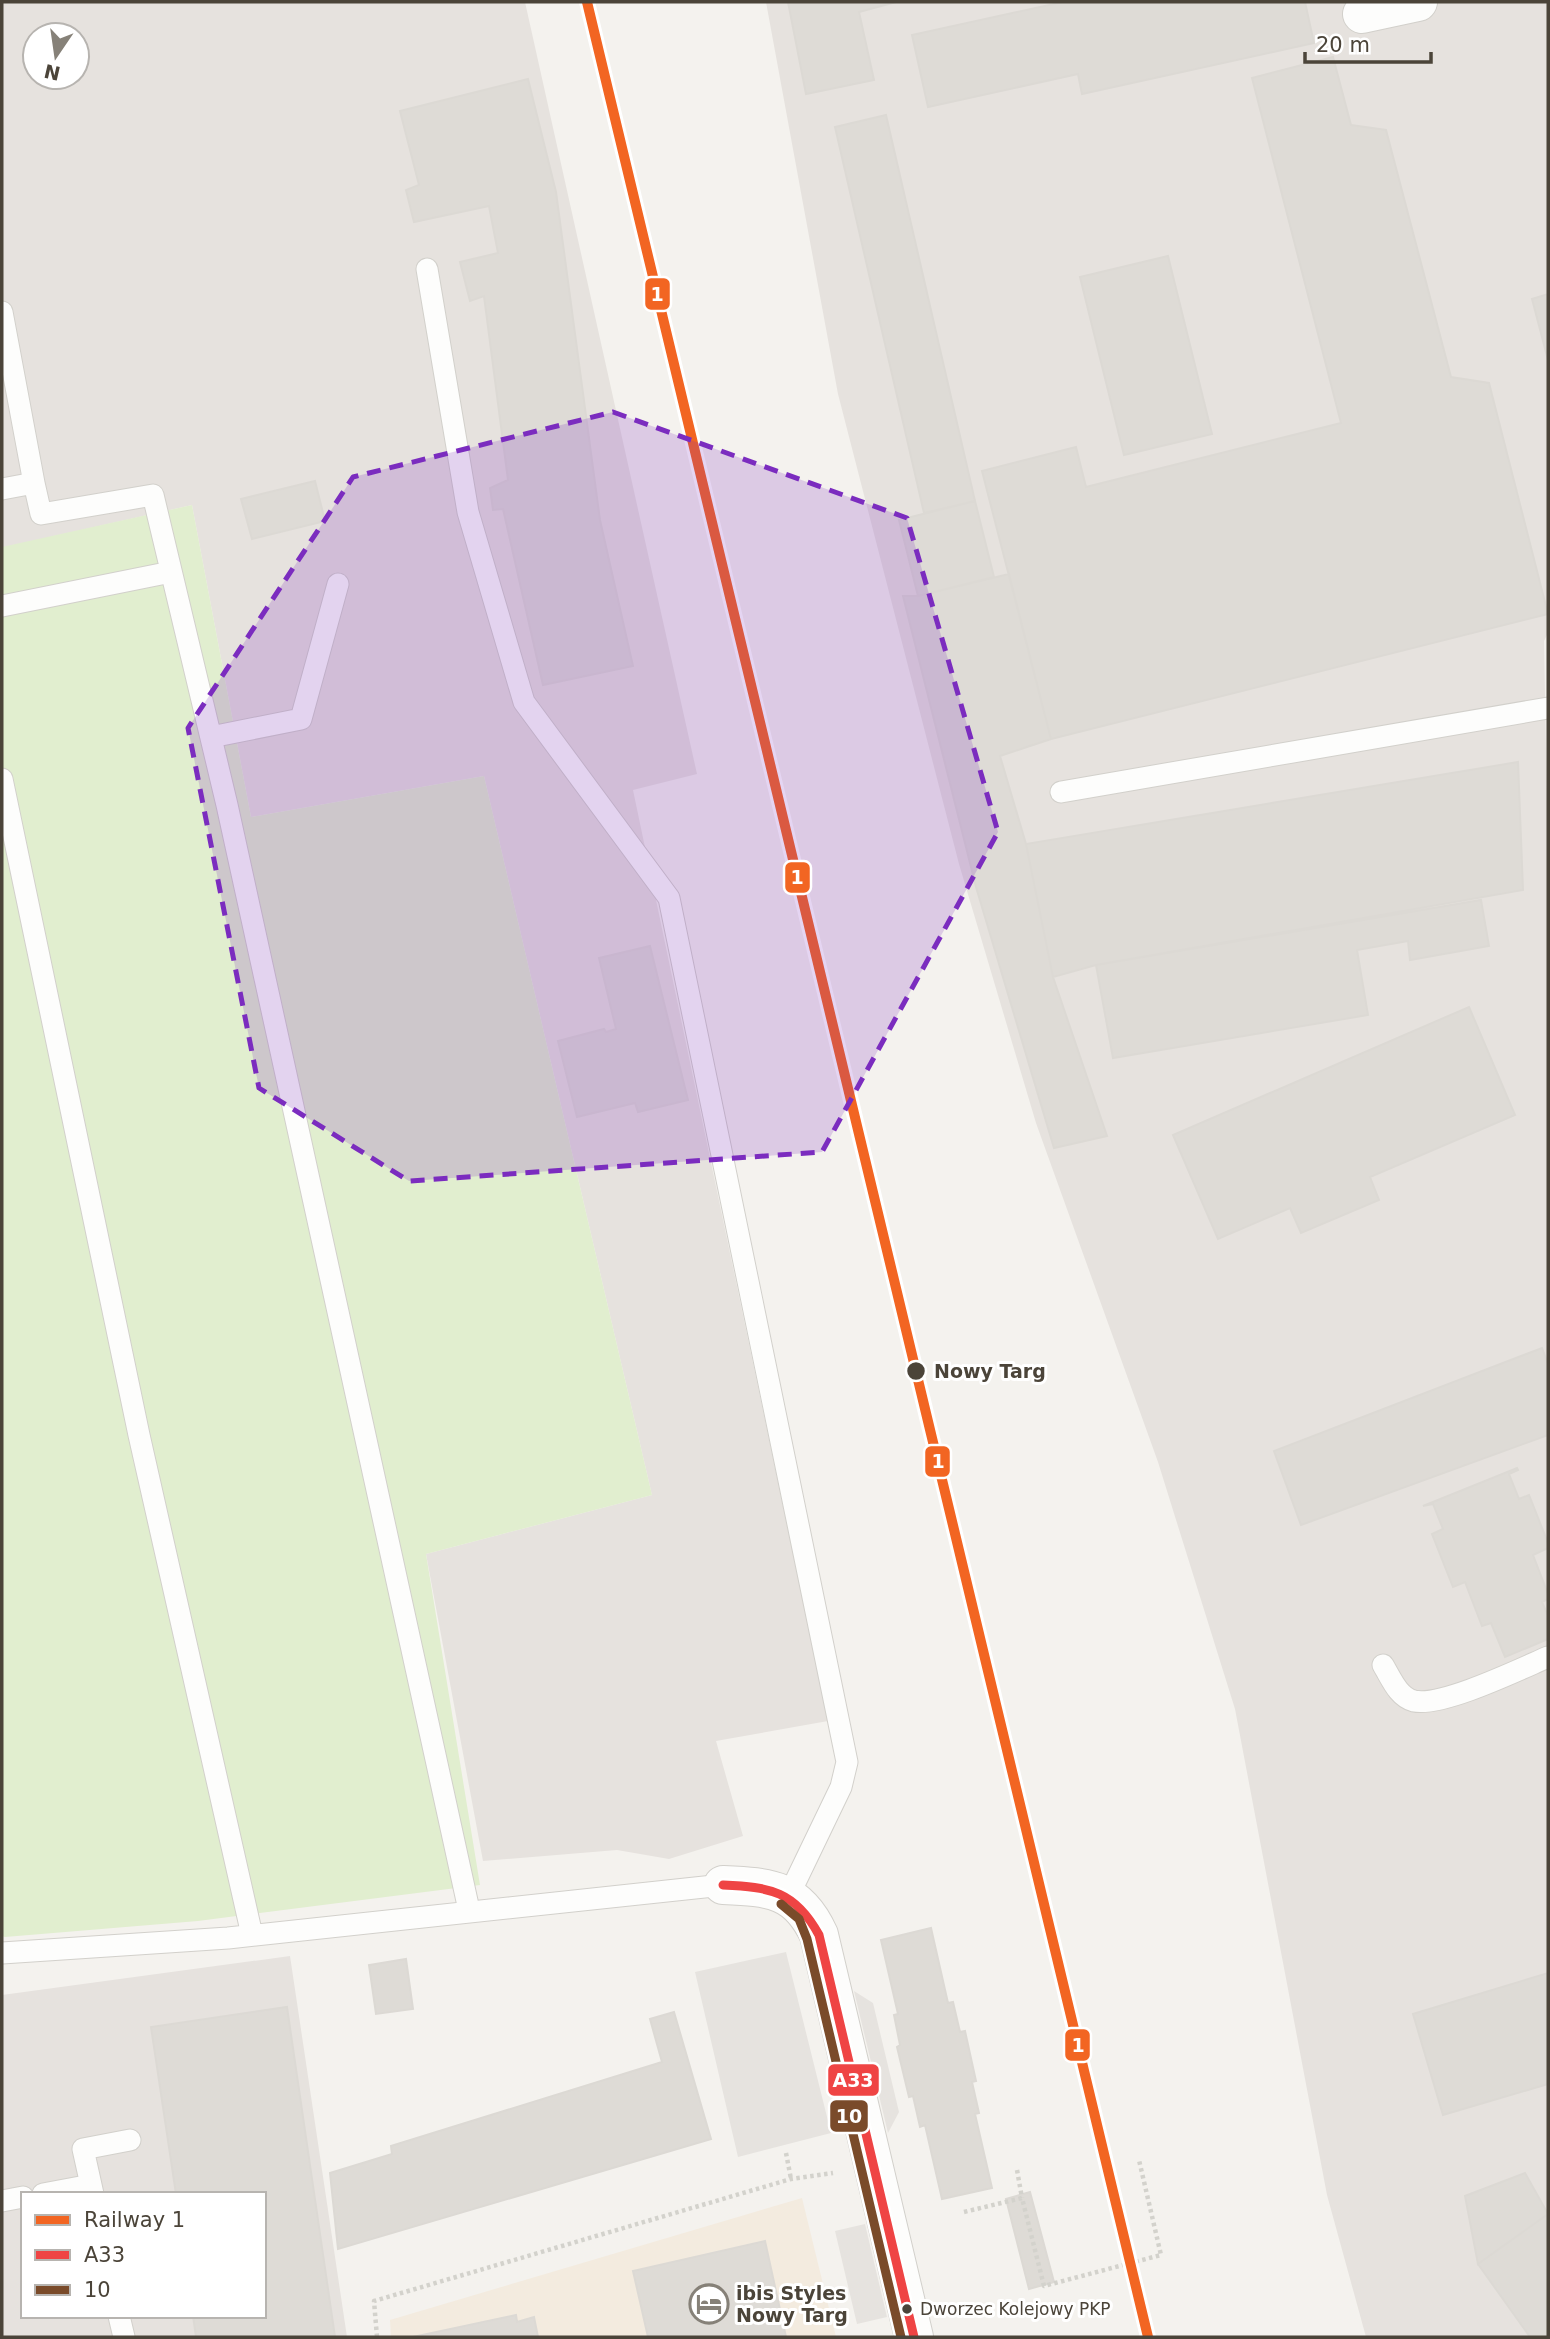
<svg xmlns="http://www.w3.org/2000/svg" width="1550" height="2339" font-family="'DejaVu Sans',sans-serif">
	<rect width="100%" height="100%" fill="#f4f2ee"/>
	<path fill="#f3ebdf" d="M 802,2198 L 836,2337 L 391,2337 L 390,2320 Z"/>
	<path fill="#e6e2de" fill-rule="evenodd" d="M 2,2 L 525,2 L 697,774 L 633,790 L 828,1721 L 716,1741 L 743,1836 L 669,1859 L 617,1850 L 483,1861 L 426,1554 L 652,1495 L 484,776 L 251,817 L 192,505 L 2,548 ZM 35,35 L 77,35 L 77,77 L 35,77 Z
		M 766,2 L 1548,2 L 1548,633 L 1544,641 L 1548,856 L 1548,2337 L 1366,2337 L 1327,2195 L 1235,1709 L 1158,1462 L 1036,1123 L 959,864 L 838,394 Z
		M 290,1956 L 347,2337 L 2,2337 L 2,1995 ZM 23,2194 L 264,2194 L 264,2316 L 23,2316 Z"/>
	<path fill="#e1eecf" d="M 192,505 L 251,817 L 484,776 L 652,1495 L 426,1554 L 480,1885 L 198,1921 L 5,1937 L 2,1936 L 2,547 Z"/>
	<path fill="#e6e3df" d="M 786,1952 L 831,2133 L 738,2157 L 695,1972 Z
		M 854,1991 L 873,2003 L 899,2112 L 888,2133 Z
		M 865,2224 L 887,2317 L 857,2324 L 835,2231 Z"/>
	<path fill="#dedbd6" stroke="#dcd9d4" stroke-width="2" d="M 788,2 L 896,2 L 859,12 L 874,80 L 806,94 Z
		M 1063,2 L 1305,2 L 1314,43 L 1082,94 L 1078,74 L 928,107 L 912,35 Z
		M 1333,57 L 1351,125 L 1386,130 L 1451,377 L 1489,383 L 1548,614 L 1051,739 L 982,471 L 1076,447 L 1086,487 L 1341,423 L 1252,78 Z
		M 528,79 L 556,192 L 600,520 L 633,666 L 543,685 L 503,509 L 493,510 L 490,488 L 508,480 L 484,296 L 470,301 L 460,262 L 498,253 L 489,206 L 414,222 L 406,190 L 419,185 L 400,111 Z
		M 886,115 L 975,501 L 924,513 L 835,127 Z
		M 1168,256 L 1212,434 L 1124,455 L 1080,277 Z
		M 1548,294 L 1548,360 L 1532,299 Z
		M 315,481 L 325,521 L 252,539 L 241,499 Z
		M 975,501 L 994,577 L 918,596 L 899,520 Z
		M 1009,574 L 1051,739 L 1000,756 L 1026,844 L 1053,977 L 1107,1136 L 1054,1148 L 976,887 L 903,596 L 918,596 Z
		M 1518,762 L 1523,890 L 1096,965 L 1053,977 L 1026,844 Z
		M 1481,900 L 1489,946 L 1410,960 L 1408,941 L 1357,950 L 1368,1015 L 1113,1058 L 1096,965 Z
		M 650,946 L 688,1100 L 638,1112 L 635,1103 L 577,1117 L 558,1041 L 604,1029 L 606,1032 L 616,1029 L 599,958 Z
		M 1469,1007 L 1515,1115 L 1370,1177 L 1379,1200 L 1301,1233 L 1290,1208 L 1218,1239 L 1173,1135 Z
		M 1542,1348 L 1548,1364 L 1548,1435 L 1301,1525 L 1274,1451 Z
		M 1517,1468 L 1518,1470 L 1509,1474 L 1519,1499 L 1529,1495 L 1548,1543 L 1548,1548 L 1533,1555 L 1548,1594 L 1548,1599 L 1542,1602 L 1548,1616 L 1548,1639 L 1505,1657 L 1491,1623 L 1482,1626 L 1465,1582 L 1453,1587 L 1432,1534 L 1443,1529 L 1433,1504 L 1423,1506 Z
		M 931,1928 L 948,2003 L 953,2002 L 960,2032 L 965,2031 L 976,2081 L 972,2082 L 979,2113 L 975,2114 L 992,2188 L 942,2199 L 925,2125 L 920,2127 L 913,2096 L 909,2097 L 897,2047 L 900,2045 L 894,2015 L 898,2014 L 881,1940 Z
		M 406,1959 L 413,2009 L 376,2014 L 369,1965 Z
		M 1548,1973 L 1548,2084 L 1443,2115 L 1413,2014 Z
		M 287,2007 L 335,2337 L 196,2337 L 193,2316 L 264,2316 L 264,2194 L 176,2194 L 151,2027 Z
		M 674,2012 L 711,2139 L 338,2249 L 330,2173 L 392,2154 L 391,2146 L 662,2062 L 650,2019 Z
		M 1525,2173 L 1548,2214 L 1478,2264 L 1465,2196 Z
		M 1030,2192 L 1054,2282 L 1029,2289 L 1006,2199 Z
		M 1548,2214 L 1548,2337 L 1530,2337 L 1478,2264 Z
		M 765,2241 L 786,2337 L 648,2337 L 633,2271 Z
		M 516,2315 L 517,2322 L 534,2317 L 538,2337 L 413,2337 Z"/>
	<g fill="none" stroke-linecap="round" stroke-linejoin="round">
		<g stroke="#d2d0cb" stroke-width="23">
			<path id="lane" d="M 427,269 L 468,512 L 524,702 L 669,898 L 847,1762 L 841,1787 L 789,1895
				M 2,312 L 34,483 L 2,489
				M 34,483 L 41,514 L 153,495 L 227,805 L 469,1910
				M 2,606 L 171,572
				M 211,737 L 301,719 L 338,584
				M 2,779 L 139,1435 L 252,1935
				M 1061,792 L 1548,708
				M 1383,1665 C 1391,1678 1398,1697 1414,1701 C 1442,1707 1520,1669 1548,1657
				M 2,1953 L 228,1938 L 723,1885
				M 43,2194 L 91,2185
				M 93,2194 L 83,2149 L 130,2140
				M 2,2201 L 23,2197
				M 119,2316 L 124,2337"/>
		</g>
		<g stroke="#d2d0cb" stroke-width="40">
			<path id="street" d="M 1362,14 L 1418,2
				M 723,1885 C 771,1887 798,1889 819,1935 L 914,2337"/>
		</g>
		<path stroke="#d3d2cc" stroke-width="4.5" stroke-dasharray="3.5 3.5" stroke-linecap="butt" d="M 786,2153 L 791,2179
			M 1017,2170 L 1022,2198
			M 964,2212 L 1022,2198 L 1044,2286 L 1161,2255 L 1139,2160
			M 377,2337 L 374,2301 L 791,2179 L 833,2173"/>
		<use href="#lane" stroke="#fdfdfc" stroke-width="21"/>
		<use href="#street" stroke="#fdfdfc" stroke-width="38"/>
		<g stroke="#fff" stroke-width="14">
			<path id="bus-1" d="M 723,1885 C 770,1887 795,1891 819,1935 L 914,2337"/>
		</g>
		<g stroke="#fff" stroke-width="14">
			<path id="bus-2" d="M 781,1904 L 799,1919 L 807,1939 L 901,2337"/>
		</g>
		<use href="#bus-1" stroke="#ef4444" stroke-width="9"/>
		<use href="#bus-2" stroke="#7a4b2a" stroke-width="9"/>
		<g stroke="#fff" stroke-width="16">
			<path id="rail-1" d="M 587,2 L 1148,2337"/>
		</g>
		<use href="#rail-1" stroke="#f26522" stroke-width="10"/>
	</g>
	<path fill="#7b2cbf" fill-opacity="0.2" stroke="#7b2cbf" stroke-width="5" stroke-dasharray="14 9" stroke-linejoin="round" d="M 613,412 L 907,518 L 998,832 L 822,1152 L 409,1181 L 259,1088 L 188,728 L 353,477 Z"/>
	<defs>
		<g id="hotel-ring" transform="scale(2.0125)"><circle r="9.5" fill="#fff" stroke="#868178" stroke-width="1.5"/><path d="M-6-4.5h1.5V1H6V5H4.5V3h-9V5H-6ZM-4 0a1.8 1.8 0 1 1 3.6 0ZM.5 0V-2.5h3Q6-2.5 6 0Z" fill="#868178"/></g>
	</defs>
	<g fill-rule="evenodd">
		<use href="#hotel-ring" x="709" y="2304"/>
	</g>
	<g fill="#4b4439" stroke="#fff" stroke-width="2.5">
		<circle cx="916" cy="1371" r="10"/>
		<circle cx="907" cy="2309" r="6"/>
	</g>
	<g text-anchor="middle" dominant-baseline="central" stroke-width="6" stroke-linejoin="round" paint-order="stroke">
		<g font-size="17" fill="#4b4439" stroke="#fff" text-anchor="start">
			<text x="920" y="2309">Dworzec Kolejowy PKP</text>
		</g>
		<g font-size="19" font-weight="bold" fill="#4b4439" stroke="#fff" text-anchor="start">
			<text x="934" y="1371">Nowy Targ</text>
		</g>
		<g font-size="19" font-weight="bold" fill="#4b4439" stroke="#fff" text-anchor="start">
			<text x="736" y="2293">ibis Styles<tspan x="736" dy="22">Nowy Targ</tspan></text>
		</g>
	</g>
	<g stroke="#fff" stroke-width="2.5">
		<rect x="644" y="277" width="27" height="34" rx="7" fill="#f26522"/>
		<rect x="784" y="861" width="27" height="33" rx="7" fill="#f26522"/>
		<rect x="924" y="1445" width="27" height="33" rx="7" fill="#f26522"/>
		<rect x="1064" y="2028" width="27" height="34" rx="7" fill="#f26522"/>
		<rect x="827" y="2063" width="53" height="34" rx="7" fill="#ef4444"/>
		<rect x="829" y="2099" width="40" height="34" rx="7" fill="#7a4b2a"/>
	</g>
	<g font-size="19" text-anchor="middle" font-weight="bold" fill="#fff">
		<text x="657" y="301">1</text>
		<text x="797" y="884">1</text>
		<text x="938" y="1468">1</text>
		<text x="1078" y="2052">1</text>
		<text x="853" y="2087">A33</text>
		<text x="849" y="2123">10</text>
	</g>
	<rect width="1550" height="2339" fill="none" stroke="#4b4439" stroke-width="7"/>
	<rect x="21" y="2192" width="245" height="126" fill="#ffffff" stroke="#b7b4b0" stroke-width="2"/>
	<rect x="35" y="2215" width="35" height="10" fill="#f26522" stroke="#b7b4b0" stroke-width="2"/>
	<text x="84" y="2227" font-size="21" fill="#4b4439">Railway 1</text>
	<rect x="35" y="2250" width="35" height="10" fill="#ef4444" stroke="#b7b4b0" stroke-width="2"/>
	<text x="84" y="2262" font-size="21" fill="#4b4439">A33</text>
	<rect x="35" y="2285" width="35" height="10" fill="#7a4b2a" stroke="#b7b4b0" stroke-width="2"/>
	<text x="84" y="2297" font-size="21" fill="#4b4439">10</text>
	<g transform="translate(56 56) rotate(193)"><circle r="33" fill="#ffffff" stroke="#b7b4b0" stroke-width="2"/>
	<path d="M0-5L12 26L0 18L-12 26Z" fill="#868178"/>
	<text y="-10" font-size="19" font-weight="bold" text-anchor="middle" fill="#4b4439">N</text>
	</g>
	<path d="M1305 52v10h126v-10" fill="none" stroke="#4b4439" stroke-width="3.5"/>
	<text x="1316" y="52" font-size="21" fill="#4b4439" stroke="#ffffff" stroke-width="5" paint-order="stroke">20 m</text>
</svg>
